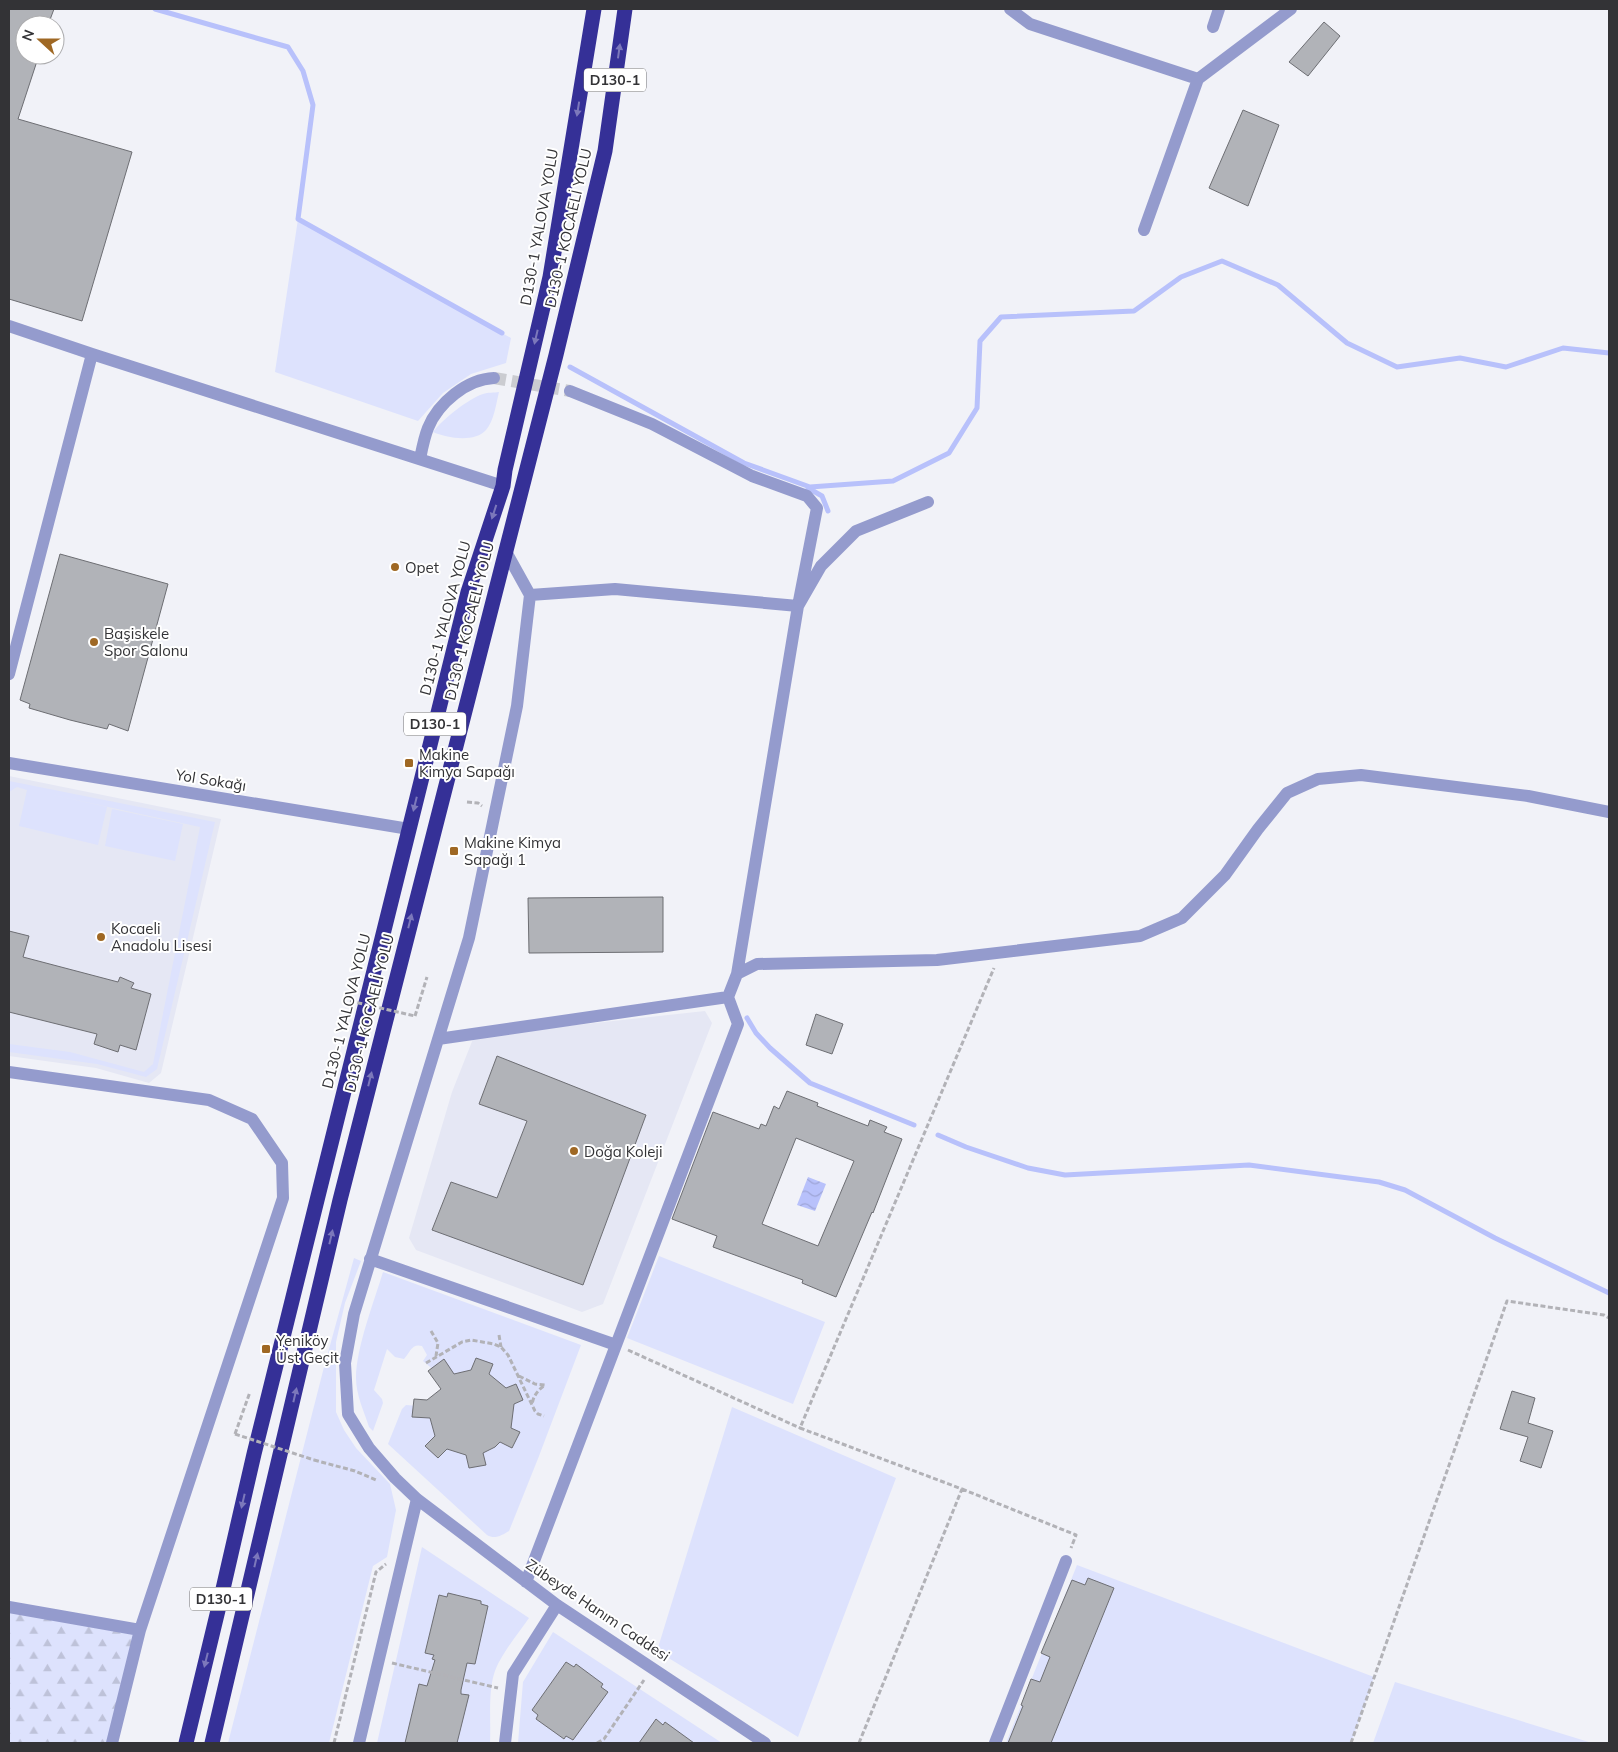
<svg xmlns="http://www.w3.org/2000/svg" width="1618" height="1752" font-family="Mulish,sans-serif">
	<defs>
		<pattern id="forest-firs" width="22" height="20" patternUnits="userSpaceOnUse" patternTransform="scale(1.25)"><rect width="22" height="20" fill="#dde2fd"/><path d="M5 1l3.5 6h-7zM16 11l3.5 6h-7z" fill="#bec2d9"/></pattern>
		<pattern id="water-waves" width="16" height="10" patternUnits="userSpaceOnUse" patternTransform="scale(1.25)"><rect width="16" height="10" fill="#b8c1fb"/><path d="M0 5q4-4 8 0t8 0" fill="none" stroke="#9fa6d8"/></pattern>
	</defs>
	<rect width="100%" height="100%" fill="#f1f2f8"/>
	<path fill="#e5e7f4" d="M 9,776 L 221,819 L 161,1073 L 149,1083 L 96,1068 L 9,1056 Z
		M 705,1011 L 712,1023 L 603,1304 L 582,1312 L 416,1250 L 409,1238 L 452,1092 L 473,1039 L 475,1036 Z"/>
	<path fill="#dde2fd" d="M 298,219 L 511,338 L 506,363 L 471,374 L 443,393 L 418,421 L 275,372 Z
		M 499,392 C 496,404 494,421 486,430 C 475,443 446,438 433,432 C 443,419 468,399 483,394 C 488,392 494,393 499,392 Z
		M 9,781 L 215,822 L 157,1069 L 146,1077 L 97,1064 L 9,1052 L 9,1044 L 70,1052 L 144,1072 L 153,1064 L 200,827 L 49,794 L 107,807 L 98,845 L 19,826 L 27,790 L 17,787 L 9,792 Z
		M 112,809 L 183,824 L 175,861 L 105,846 Z
		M 659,1256 L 825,1322 L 793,1404 L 627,1338 Z
		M 354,1258 L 361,1261 L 345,1303 L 336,1342 L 336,1412 L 344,1430 L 356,1448 L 390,1484 L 396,1510 L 387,1557 L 373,1566 L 329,1743 L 228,1743 L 323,1371 Z
		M 383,1272 L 581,1345 L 539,1456 L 509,1531 C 502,1535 495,1540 487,1535 L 388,1444 L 402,1409 L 406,1405 L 443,1408 L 442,1377 L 423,1361 L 427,1355 L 422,1346 C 412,1343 410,1352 404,1359 L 395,1357 L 387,1349 L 374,1390 L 382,1399 L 383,1403 L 373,1431 L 369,1427 C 364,1411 356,1395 356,1378 C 356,1348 374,1302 383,1272 Z
		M 732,1407 L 896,1478 L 798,1737 L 657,1651 Z
		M 422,1547 L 529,1618 C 518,1634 500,1655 494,1674 C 488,1694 491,1722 490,1743 L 377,1743 Z
		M 1077,1565 L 1374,1677 L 1351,1743 L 1006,1743 Z
		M 553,1632 L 722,1743 L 518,1743 L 523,1682 Z
		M 1395,1682 L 1592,1743 L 1373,1743 Z"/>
	<path fill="url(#forest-firs)" d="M 9,1607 L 140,1630 L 112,1743 L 9,1743 Z"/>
	<path fill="url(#water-waves)" d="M 808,1177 L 826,1184 L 815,1211 L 797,1205 Z"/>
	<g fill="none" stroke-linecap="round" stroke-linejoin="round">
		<path stroke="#b8c1fb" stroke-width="5" d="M 155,9 L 288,47 L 303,71 L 313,105 L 298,219 L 502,333
			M 570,367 L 744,463 L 810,487 L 893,481 L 949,453 L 977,408 L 980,341 L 1001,317 L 1134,311 L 1181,277 L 1222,261 L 1278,285 L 1347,343 L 1397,367 L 1460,358 L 1506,367 L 1563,348 L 1609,353
			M 808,488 L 822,496 L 828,511
			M 747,1018 L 756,1033 L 770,1048 L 810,1083 L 914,1125
			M 938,1135 L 966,1147 L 1028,1168 L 1065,1175 L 1249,1165 L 1379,1182 L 1405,1190 L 1495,1238 L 1609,1293"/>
	</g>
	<path fill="#b1b3b8" stroke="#6d6e73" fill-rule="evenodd" d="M 9,9 L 54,9 L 48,25 L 25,25 L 25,55 L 39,55 L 18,119 L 132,152 L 82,321 L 9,299 Z
		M 1324,22 L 1340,36 L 1308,76 L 1289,62 Z
		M 1243,110 L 1279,125 L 1248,206 L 1209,188 Z
		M 60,554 L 168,584 L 128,731 L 109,724 L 107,729 L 70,720 L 29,708 L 30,704 L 20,700 Z
		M 663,897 L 663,952 L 529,953 L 528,898 Z
		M 9,931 L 29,936 L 23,957 L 118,982 L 120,977 L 134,983 L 131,988 L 151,994 L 136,1050 L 120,1045 L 118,1052 L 94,1044 L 97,1034 L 9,1012 Z
		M 816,1014 L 843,1024 L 832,1054 L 806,1045 Z
		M 497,1056 L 646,1115 L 583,1285 L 432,1230 L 451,1182 L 497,1198 L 527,1121 L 479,1104 Z
		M 787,1091 L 818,1103 L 817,1106 L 868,1126 L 870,1120 L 887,1127 L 884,1132 L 902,1139 L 873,1213 L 872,1212 L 836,1297 L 802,1283 L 803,1280 L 713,1247 L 717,1236 L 672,1219 L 713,1112 L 759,1129 L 761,1124 L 766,1126 L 774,1106 L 779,1109 ZM 796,1138 L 854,1161 L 818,1246 L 762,1224 Z
		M 476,1358 L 493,1364 L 489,1374 L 506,1388 L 516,1384 L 523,1400 L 514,1404 L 511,1428 L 520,1432 L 512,1448 L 500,1442 L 495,1447 L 483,1453 L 486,1465 L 469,1468 L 466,1455 L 447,1449 L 438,1458 L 425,1446 L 435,1436 L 430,1418 L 412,1417 L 414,1399 L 427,1400 L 441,1389 L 428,1371 L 444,1359 L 454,1374 L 471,1370 Z
		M 1512,1391 L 1535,1398 L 1528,1423 L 1553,1431 L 1541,1468 L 1520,1461 L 1528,1437 L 1500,1429 Z
		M 1088,1578 L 1114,1588 L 1051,1743 L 1008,1743 L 1023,1706 L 1021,1705 L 1031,1679 L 1040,1682 L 1050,1657 L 1041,1653 L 1072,1580 L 1085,1585 Z
		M 448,1593 L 481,1601 L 481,1604 L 488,1606 L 475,1664 L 467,1663 L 461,1690 L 461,1694 L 469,1695 L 457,1743 L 405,1743 L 419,1684 L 427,1686 L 435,1660 L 432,1659 L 434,1655 L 425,1653 L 439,1595 L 447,1597 Z
		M 566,1662 L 574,1667 L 576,1664 L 603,1684 L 601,1687 L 608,1692 L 573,1740 L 566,1736 L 564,1739 L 536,1719 L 538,1715 L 532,1710 Z
		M 656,1719 L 663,1725 L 665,1722 L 694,1743 L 639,1743 Z"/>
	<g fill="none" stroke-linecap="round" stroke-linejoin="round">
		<path stroke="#cbccd1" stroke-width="12" stroke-dasharray="12 6" stroke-linecap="butt" d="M 494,378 L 570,391"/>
		<path stroke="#b2b2b7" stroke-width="3" stroke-dasharray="5 2.5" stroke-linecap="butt" d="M 467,802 L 478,803 L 482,806
			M 415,1016 L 427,977
			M 431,1331 L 438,1343 L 436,1356
			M 499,1335 L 501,1347
			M 628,1350 L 800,1428
			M 426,1363 L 462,1342 L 471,1340 L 494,1344 L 501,1347 L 508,1355 L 535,1411 L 538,1414 L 544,1416
			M 519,1376 L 535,1384 L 545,1385 C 538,1390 533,1396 532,1405
			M 235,1434 L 250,1392
			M 314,1460 L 355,1471 L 376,1480
			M 962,1489 L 1076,1535 L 1071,1548
			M 392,1663 L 498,1688
			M 334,1743 L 376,1572 L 386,1564
			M 597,1743 L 604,1739 L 644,1680
			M 859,1743 L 962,1489 L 800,1428 L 994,968
			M 1351,1743 L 1507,1301 L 1604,1315 L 1609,1318"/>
		<path stroke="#949bcd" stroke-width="12" d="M 1010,9 L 1030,24 L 1198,79
			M 1213,27 L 1219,9
			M 1144,230 L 1198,79 L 1291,9
			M 9,326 L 92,354 L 503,486
			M 570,391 L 652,424 L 752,476 L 807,496 L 817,508 L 798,606 L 737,974
			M 420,459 C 422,449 424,438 428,428 C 438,403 467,379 494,378
			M 505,550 L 530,595 L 517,706 L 469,938 L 354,1314 L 345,1363 L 348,1414 L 369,1448 L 395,1478 L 417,1499 L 557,1605 L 765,1743
			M 530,595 L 615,589 L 798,606 L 821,566 L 856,531 L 928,502
			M 9,674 L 92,354
			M 9,763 L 409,829
			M 728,997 L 737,974 L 757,964 L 937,960 L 1140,936 L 1182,918 L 1225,875 L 1258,829 L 1287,793 L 1318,779 L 1361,775 L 1528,796 L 1609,812
			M 438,1039 L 728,997 L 738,1024 L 526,1582
			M 9,1072 L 209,1100 L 252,1119 L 282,1163 L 283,1198 L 140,1630 L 9,1607
			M 370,1259 L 616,1345
			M 112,1743 L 140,1630
			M 359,1743 L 417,1499
			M 505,1743 L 513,1674 L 557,1605
			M 995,1743 L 1066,1561"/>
		<path stroke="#353097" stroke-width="15" d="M 186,1743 L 220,1602 L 254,1454 L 468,592 L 503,486 L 505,470 L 550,277 L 594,9
			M 212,1743 L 340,1200 L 556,355 L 605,151 L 625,9"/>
		<path stroke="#b2b2b7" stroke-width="3" stroke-dasharray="5 2.5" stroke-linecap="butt" d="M 350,1001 L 415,1016
			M 235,1434 L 314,1460"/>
	</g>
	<defs><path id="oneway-solid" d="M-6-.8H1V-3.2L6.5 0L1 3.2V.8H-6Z" transform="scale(1.25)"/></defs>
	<g fill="#7c78bb">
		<use href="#oneway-solid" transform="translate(619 51) rotate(-82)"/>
		<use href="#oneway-solid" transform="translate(578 109) rotate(99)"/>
		<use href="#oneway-solid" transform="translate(536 337) rotate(103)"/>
		<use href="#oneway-solid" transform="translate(494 512) rotate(108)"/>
		<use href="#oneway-solid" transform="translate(415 804) rotate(104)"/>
		<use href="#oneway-solid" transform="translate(410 921) rotate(-76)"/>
		<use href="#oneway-solid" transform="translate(370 1079) rotate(-76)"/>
		<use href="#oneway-solid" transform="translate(331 1237) rotate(-77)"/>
		<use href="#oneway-solid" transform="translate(295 1395) rotate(-77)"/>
		<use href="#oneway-solid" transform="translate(243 1501) rotate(103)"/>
		<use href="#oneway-solid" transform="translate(256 1560) rotate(-77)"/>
		<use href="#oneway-solid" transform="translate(206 1660) rotate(104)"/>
	</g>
	<g fill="#9f6824" stroke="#fff" stroke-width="2">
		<circle cx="395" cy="567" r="5"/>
		<circle cx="94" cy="642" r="5"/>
		<rect x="404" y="758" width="10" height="10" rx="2.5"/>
		<rect x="449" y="846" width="10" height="10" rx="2.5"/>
		<circle cx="101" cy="937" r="5"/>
		<circle cx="574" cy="1151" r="5"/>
		<rect x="261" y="1344" width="10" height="10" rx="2.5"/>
	</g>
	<g text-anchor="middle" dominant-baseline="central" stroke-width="4" stroke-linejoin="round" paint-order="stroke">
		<g fill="#fff" stroke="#707072" stroke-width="1">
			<rect x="584" y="68.5" width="62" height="23" rx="4"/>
			<rect x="404" y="712.5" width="62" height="23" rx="4"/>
			<rect x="190" y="1587.5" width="62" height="23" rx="4"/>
		</g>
		<g font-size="14" font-weight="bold" fill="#333336">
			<text x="615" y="80">D130-1</text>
			<text x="435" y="724">D130-1</text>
			<text x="221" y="1599">D130-1</text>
		</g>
		<g font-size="15" fill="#333336" stroke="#fff">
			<text transform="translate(539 227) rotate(-80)">D130-1 YALOVA YOLU</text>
			<text transform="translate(568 228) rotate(-77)">D130-1 KOCAELİ YOLU</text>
			<text transform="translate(445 618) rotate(-75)">D130-1 YALOVA YOLU</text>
			<text transform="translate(469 621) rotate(-76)">D130-1 KOCAELİ YOLU</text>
			<text transform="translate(211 780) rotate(9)">Yol Sokağı</text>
			<text transform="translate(346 1011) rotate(-76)">D130-1 YALOVA YOLU</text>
			<text transform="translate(369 1013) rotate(-76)">D130-1 KOCAELİ YOLU</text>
			<text transform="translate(598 1610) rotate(34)">Zübeyde Hanım Caddesi</text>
		</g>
		<g font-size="15" fill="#333336" stroke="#fff" text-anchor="start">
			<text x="405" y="567">Opet</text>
			<text x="104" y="633">Başiskele<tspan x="104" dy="17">Spor Salonu</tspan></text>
			<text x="419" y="754">Makine<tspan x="419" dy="17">Kimya Sapağı</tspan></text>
			<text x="464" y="842">Makine Kimya<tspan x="464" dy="17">Sapağı 1</tspan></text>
			<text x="111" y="928">Kocaeli<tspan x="111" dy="17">Anadolu Lisesi</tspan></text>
			<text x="584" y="1151">Doğa Koleji</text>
			<text x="276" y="1340">Yeniköy<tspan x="276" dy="17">Üst Geçit</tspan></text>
		</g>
	</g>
	<rect width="1618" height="1752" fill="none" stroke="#333336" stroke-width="20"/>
	<g transform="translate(40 40) rotate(291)"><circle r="24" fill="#ffffff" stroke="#adadaf"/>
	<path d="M0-4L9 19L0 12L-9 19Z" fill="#9f6824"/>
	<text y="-8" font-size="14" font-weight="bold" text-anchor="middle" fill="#333336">N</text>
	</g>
</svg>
